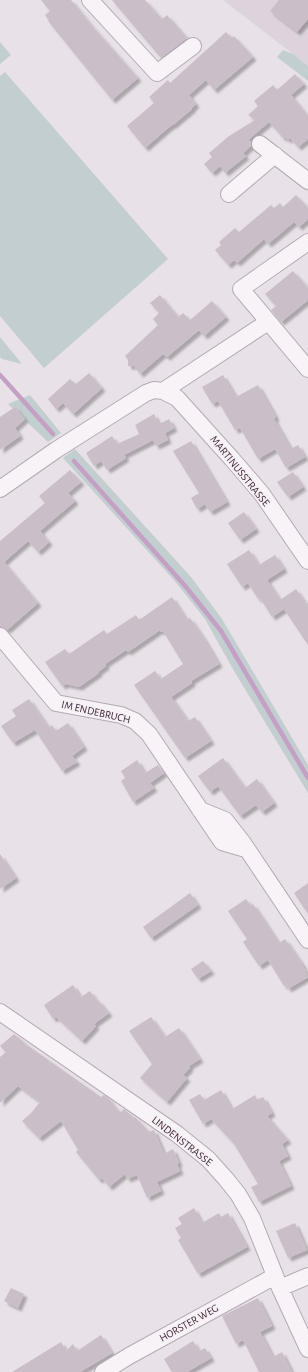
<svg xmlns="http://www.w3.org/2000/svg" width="308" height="1372" font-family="'Alegreya Sans',sans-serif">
	<defs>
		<filter id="shadow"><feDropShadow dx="3.5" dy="3.5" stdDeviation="1" flood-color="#0004"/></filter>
	</defs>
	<rect width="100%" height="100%" fill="#e8e1e7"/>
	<path fill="#ddd3dc" d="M 223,0 L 308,0 L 308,66 L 293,54 Z"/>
	<path fill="#c3ced1" d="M 0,42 L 11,55 L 0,64 Z
		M 283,50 L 293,54 L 308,66 L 308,81 L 277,57 Z
		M 5,72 L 168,259 L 44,368 L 0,316 L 0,76 Z
		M 0,337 L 22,364 L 2,359 L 0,357 Z
		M 30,395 L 61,433 L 48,442 L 8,404 Z
		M 75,449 L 191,577 L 222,619 L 308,765 L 308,793 L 234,671 L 205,619 L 174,580 L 63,458 Z"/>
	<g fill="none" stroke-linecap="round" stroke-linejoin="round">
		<path stroke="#c3a0c4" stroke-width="4.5" d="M 0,375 L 53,434
			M 74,461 L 186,587 L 221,631 L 308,778"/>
	</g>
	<path fill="#cabfc9" filter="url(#shadow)" d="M 41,0 L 71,0 L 92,26 L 138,78 L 112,100 L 48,21 L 49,21 L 45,15 L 50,11 Z
		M 112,0 L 145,0 L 162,19 L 167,15 L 187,38 L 161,58 Z
		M 279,0 L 308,0 L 308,19 L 297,32 L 270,11 Z
		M 226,32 L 232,38 L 234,36 L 253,57 L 214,90 L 206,80 L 189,95 L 196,104 L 192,108 L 192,109 L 173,125 L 172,125 L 168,128 L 145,148 L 127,126 L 154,103 L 149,97 L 168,80 L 170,83 Z
		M 295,74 L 304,84 L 291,95 L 308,116 L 308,139 L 298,147 L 290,138 L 288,140 L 285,137 L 283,138 L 269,122 L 248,140 L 251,142 L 251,146 L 243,153 L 246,156 L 225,173 L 220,166 L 212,173 L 204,164 L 212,157 L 209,153 L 229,136 L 255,120 L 248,115 L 258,106 L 254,101 L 273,85 L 277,90 Z
		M 296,195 L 308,208 L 308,219 L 299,227 L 294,222 L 268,244 L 264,239 L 237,263 L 234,260 L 228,265 L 215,250 L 221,245 L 219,242 L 235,228 L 239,232 L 271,205 L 274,208 L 280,203 L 283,207 Z
		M 293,271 L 308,288 L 308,300 L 281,322 L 271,310 L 276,306 L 265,294 Z
		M 160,295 L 178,317 L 183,313 L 190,320 L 212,301 L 226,317 L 204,336 L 199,330 L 167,357 L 163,354 L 140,374 L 134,366 L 128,366 L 128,360 L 125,356 L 158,325 L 153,319 L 159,313 L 150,303 Z
		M 89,373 L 102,388 L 73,414 L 63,403 L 56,409 L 48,399 L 70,379 L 76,384 Z
		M 223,375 L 236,397 L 258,385 L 276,417 L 274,419 L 291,449 L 298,445 L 305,457 L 286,468 L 275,449 L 258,459 L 240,428 L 235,430 L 218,401 L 212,404 L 202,387 Z
		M 15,407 L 25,419 L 15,428 L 20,436 L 0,450 L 0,417 Z
		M 154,414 L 159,424 L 169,419 L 174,428 L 165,433 L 168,440 L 156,446 L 153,440 L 124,455 L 126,458 L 107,470 L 101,461 L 94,466 L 86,453 L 112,436 L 117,444 L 139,434 L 135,425 Z
		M 191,441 L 227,502 L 210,512 L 205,504 L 197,509 L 191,498 L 199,493 L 173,451 Z
		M 70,470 L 81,482 L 68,493 L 75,501 L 40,531 L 49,542 L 38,552 L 28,541 L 4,562 L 38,603 L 7,630 L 0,627 L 0,541 L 45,503 L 39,496 Z
		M 293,472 L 303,487 L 288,497 L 277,482 Z
		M 244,512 L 256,529 L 240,540 L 228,523 Z
		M 249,550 L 259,565 L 275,555 L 284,569 L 267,580 L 280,600 L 296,589 L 308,607 L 308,645 L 284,609 L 272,617 L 260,598 L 258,599 L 248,583 L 242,587 L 227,564 Z
		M 172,597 L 187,620 L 190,618 L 203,637 L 219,664 L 191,681 L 192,683 L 171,697 L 188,721 L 195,717 L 211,741 L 185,758 L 134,685 L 155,671 L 161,679 L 183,664 L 163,631 L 161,632 L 160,630 L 128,652 L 126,650 L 105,664 L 106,666 L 98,672 L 99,673 L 79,687 L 66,684 L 62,686 L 45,662 L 65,649 L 69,654 L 104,630 L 107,634 L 136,615 L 139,620 Z
		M 29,699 L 49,728 L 52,725 L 56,731 L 68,723 L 84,747 L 72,756 L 77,762 L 62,771 L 35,730 L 13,743 L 1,726 L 16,716 L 12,710 Z
		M 223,758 L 245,788 L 257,779 L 274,803 L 262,812 L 256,805 L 240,816 L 218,786 L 210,792 L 198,776 Z
		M 137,760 L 145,773 L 158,765 L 164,773 L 150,783 L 154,788 L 133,802 L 121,781 L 125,778 L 121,771 Z
		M 0,854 L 16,878 L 0,889 Z
		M 308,883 L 308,914 L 294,893 Z
		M 190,893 L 198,905 L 151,938 L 143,927 Z
		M 246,899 L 251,906 L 253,904 L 279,943 L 285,939 L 301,962 L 308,977 L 288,989 L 286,985 L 284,986 L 268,960 L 259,966 L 243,942 L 247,939 L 228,911 Z
		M 203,961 L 211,971 L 198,979 L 191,969 Z
		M 73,985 L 81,997 L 90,991 L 97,1001 L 98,1000 L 109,1013 L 94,1024 L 96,1026 L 82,1041 L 56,1017 L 53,1019 L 44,1005 Z
		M 151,1017 L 165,1037 L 179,1028 L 200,1059 L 189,1066 L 190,1068 L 183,1075 L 187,1078 L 167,1102 L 140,1078 L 152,1064 L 129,1031 Z
		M 14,1034 L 27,1045 L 101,1097 L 104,1095 L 108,1098 L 120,1113 L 124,1109 L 134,1118 L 135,1117 L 149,1132 L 154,1130 L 164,1154 L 173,1149 L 179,1163 L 177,1164 L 180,1171 L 157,1182 L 161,1191 L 147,1198 L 137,1175 L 127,1179 L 125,1174 L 109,1187 L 102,1178 L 99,1180 L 76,1152 L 78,1150 L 61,1121 L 39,1138 L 22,1121 L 31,1113 L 40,1102 L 18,1086 L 0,1103 L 0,1057 L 6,1052 L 0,1046 Z
		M 221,1090 L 232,1109 L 255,1095 L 257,1100 L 263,1097 L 272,1113 L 267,1116 L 288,1140 L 282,1144 L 288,1156 L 279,1161 L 291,1186 L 259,1202 L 251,1187 L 258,1184 L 234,1144 L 211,1119 L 203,1124 L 189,1100 L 200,1094 L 204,1100 Z
		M 194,1208 L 202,1223 L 219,1213 L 221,1217 L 228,1213 L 247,1247 L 198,1274 L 178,1240 L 181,1238 L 175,1228 L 182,1224 L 178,1218 Z
		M 295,1223 L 307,1250 L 288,1258 L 276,1231 Z
		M 11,1288 L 24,1294 L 18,1308 L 4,1301 Z
		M 258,1298 L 272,1326 L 260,1332 L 273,1357 L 282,1352 L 292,1372 L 259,1372 L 243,1340 L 236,1344 L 222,1316 Z
		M 101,1335 L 112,1353 L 80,1372 L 12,1372 L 61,1342 L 66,1351 L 73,1344 L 77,1351 Z
		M 193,1341 L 199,1351 L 205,1348 L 211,1358 L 187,1372 L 172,1372 L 164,1359 Z"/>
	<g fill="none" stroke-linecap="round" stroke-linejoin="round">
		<g stroke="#b5aab4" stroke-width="18">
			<path id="minor" d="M 90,0 L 157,73 L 193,46
				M 260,144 L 308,181
				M 229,194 L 275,155
				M 308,242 L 241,289 L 308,369
				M 163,391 L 177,398 L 232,459 L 262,494 L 308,561
				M 0,489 L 56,450 L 146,393 L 154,390 L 163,391 L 268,322
				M 0,636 L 56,703 L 121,715 L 135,721 L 149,734 L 222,842 L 246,849
				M 200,810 L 225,820 L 243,843 L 308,940
				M 0,1012 L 177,1134 L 208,1159 L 226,1179 L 238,1194 L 252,1218 L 280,1288 L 308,1349
				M 280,1288 L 308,1276
				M 103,1372 L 129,1356 L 275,1276"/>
		</g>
		<use href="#minor" stroke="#f7f3f6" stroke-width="16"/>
	</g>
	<g text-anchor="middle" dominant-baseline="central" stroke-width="3" stroke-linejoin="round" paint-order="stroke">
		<g font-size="11" fill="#3e2b3c" stroke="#f6f0f5">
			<text transform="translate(240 471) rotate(51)">MARTINUSSTRASSE</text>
			<text transform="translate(96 712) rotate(13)">IM ENDEBRUCH</text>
			<text transform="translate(182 1141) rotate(38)">LINDENSTRASSE</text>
			<text transform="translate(189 1323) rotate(-29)">HORSTER WEG</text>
		</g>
	</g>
</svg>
